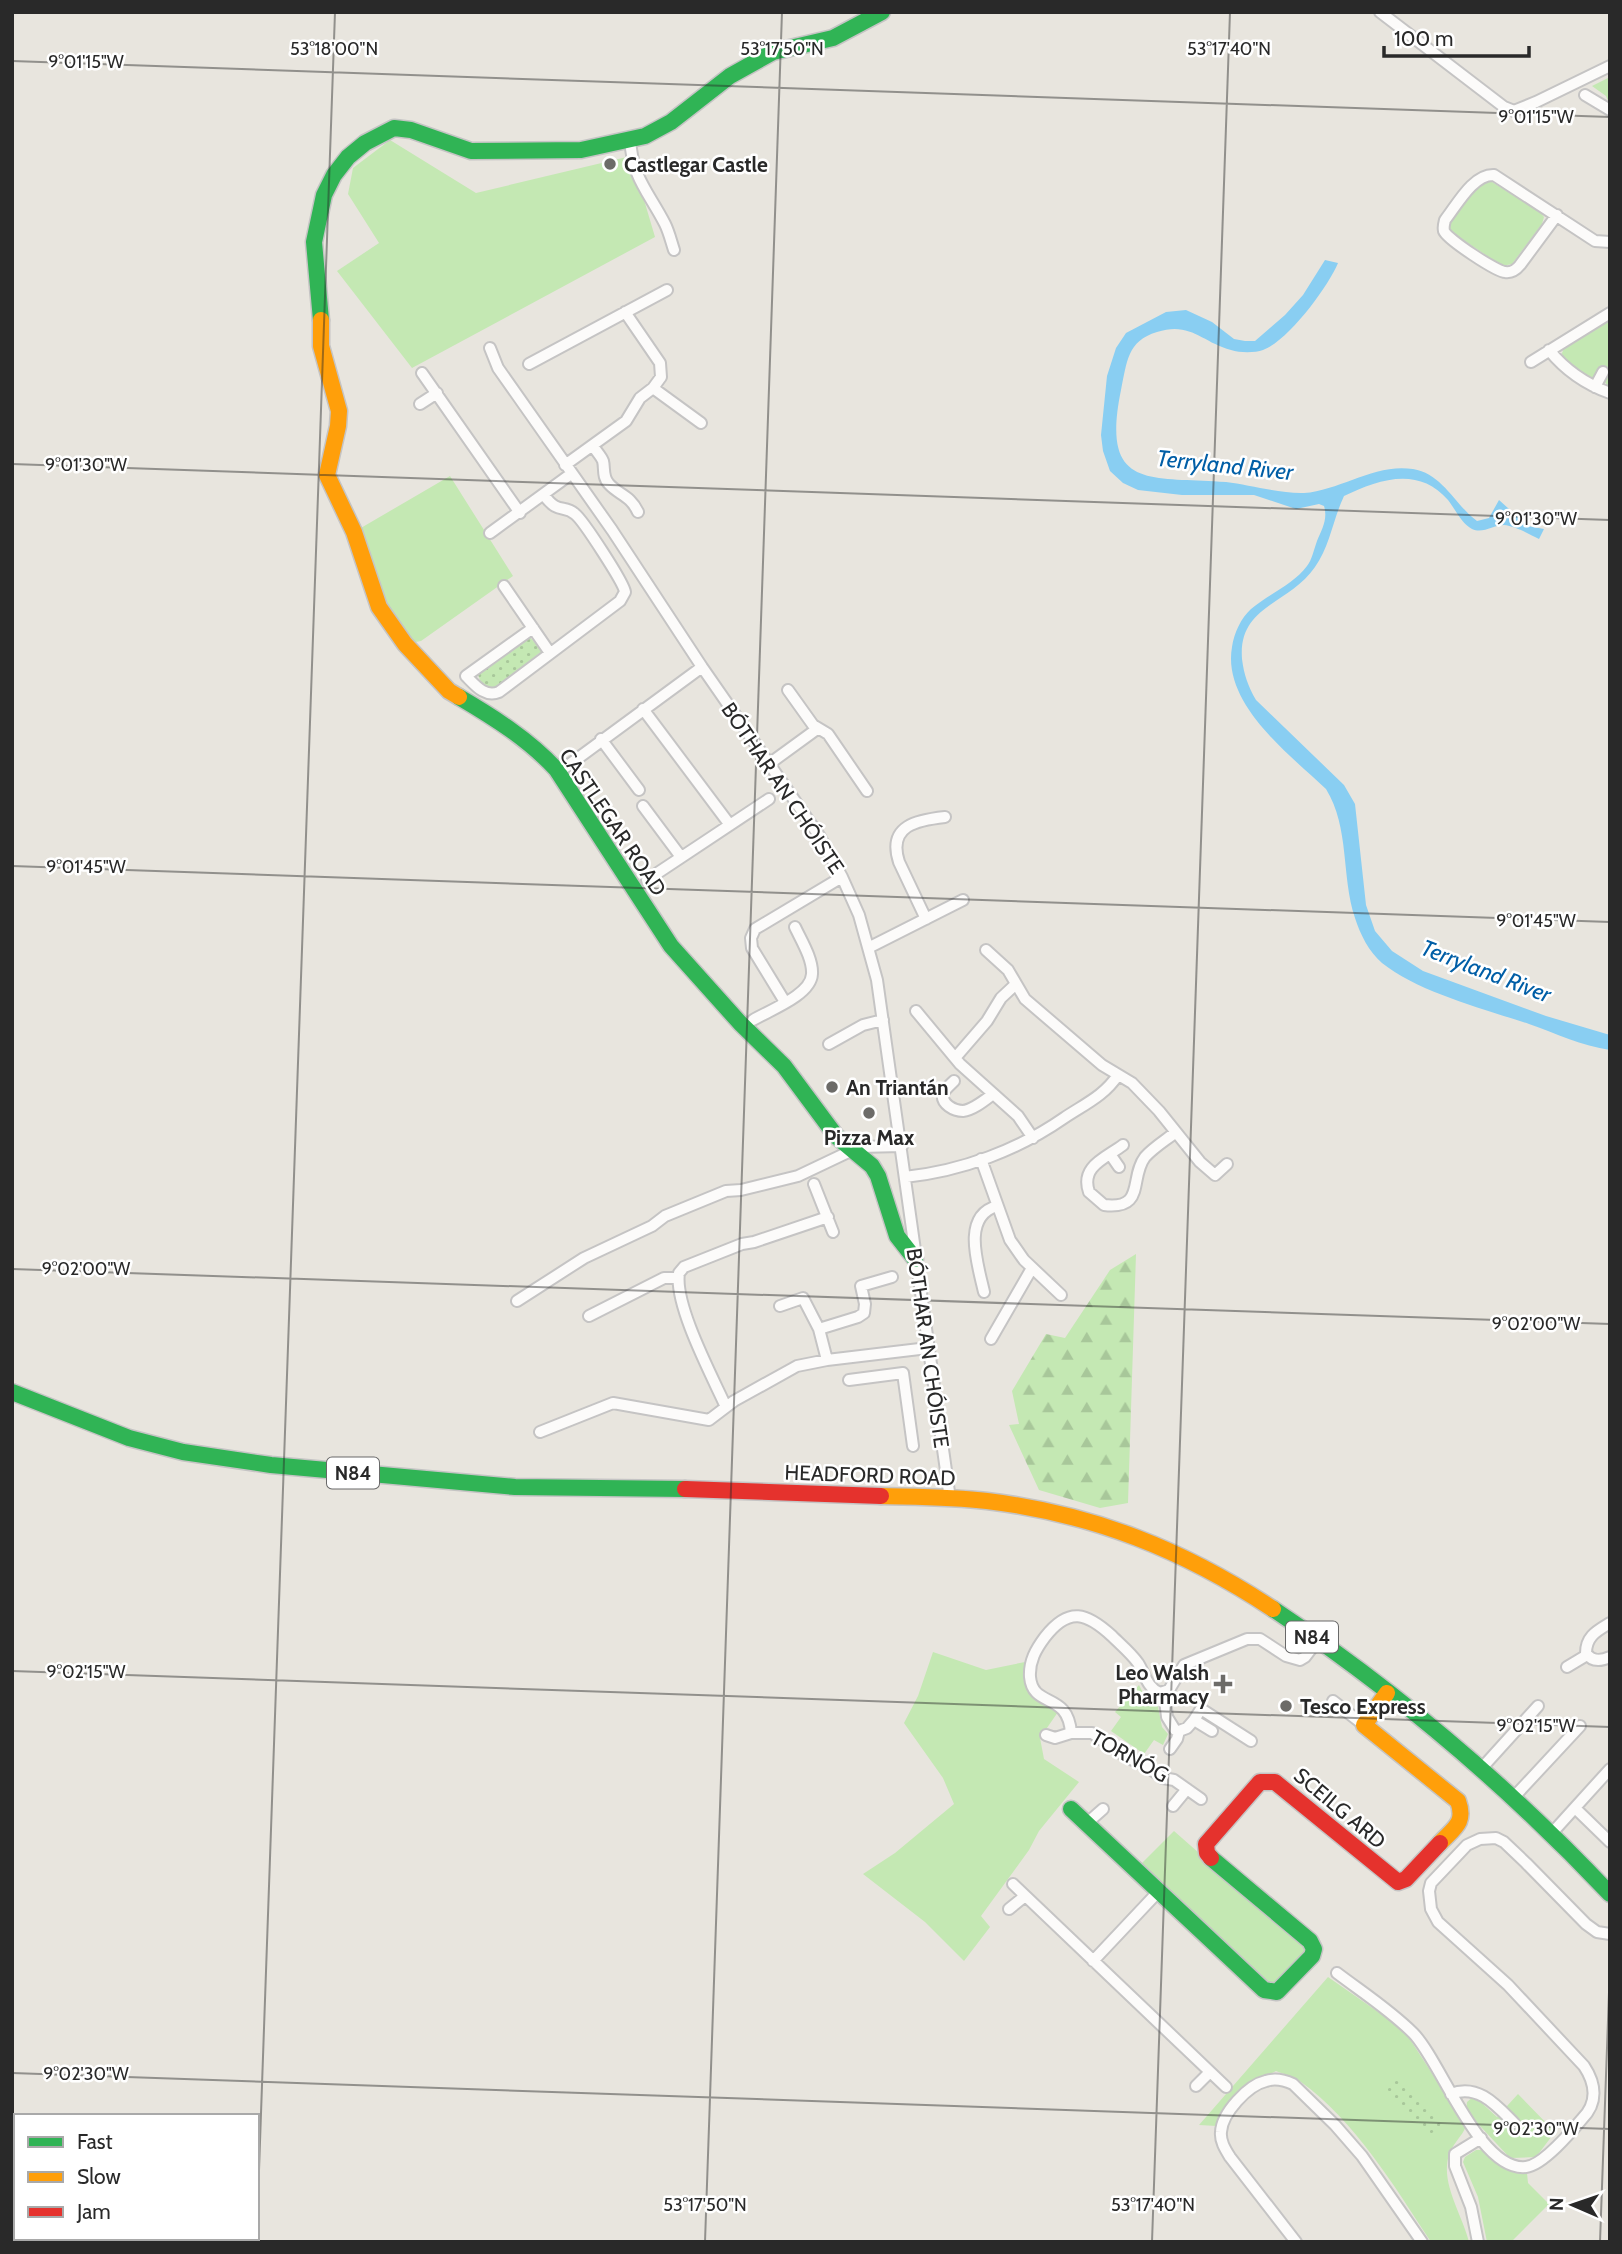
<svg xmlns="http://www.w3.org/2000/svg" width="1622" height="2254" font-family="Cabin,sans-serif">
	<defs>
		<pattern id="forest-firs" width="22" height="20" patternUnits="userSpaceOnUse" patternTransform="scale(1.75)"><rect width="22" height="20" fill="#c4e8b3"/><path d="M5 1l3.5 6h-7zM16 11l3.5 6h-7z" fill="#a8c79a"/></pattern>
		<pattern id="park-dots" width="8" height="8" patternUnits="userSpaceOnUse" patternTransform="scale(1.75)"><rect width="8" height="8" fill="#c4e8b3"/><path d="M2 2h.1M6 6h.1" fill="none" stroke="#a8c79a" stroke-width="1.8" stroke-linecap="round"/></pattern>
	</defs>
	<rect width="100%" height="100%" fill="#e8e5de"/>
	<path fill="#c4e8b3" d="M 1610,77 L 1610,105 L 1606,96 L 1592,86 Z
		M 390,140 L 476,193 L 631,156 L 655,237 L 412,368 L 337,271 L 379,243 L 348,194 L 353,168 Z
		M 1489,180 L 1540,212 L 1544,217 L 1542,224 L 1512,264 L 1502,266 L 1450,231 L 1450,222 L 1481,183 Z
		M 1610,317 L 1610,389 L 1604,381 L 1595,377 L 1590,379 L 1563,360 L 1562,353 L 1565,346 Z
		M 450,476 L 513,576 L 421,641 L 405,644 L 354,532 Z
		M 933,1652 L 986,1670 L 1025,1662 C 1022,1693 1032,1698 1058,1712 L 1040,1738 L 1044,1759 L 1079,1782 L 1039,1831 L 1029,1850 L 981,1916 L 990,1927 L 964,1961 L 925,1922 L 863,1874 L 895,1853 L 954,1804 L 943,1778 L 904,1723 L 918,1696 Z
		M 1139,1685 L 1143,1693 L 1157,1702 L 1162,1727 L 1168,1734 L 1163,1745 L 1154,1740 L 1144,1754 L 1111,1731 L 1121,1717 L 1115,1712 Z
		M 1174,1831 L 1308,1949 L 1280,1984 L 1268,1986 L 1141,1864 Z
		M 1328,1977 L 1404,2030 L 1466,2126 C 1462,2137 1452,2144 1449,2155 C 1440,2183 1462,2214 1469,2242 L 1431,2242 C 1395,2187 1355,2121 1301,2082 C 1294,2077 1284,2074 1276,2071 L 1248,2085 L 1217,2126 L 1199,2125 Z
		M 1518,2094 L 1555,2132 L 1536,2157 L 1510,2158 L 1466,2111 L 1467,2102 L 1474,2096 L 1497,2117 Z
		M 1476,2150 L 1483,2150 L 1509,2170 L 1527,2173 L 1528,2183 L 1549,2204 L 1511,2242 L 1487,2242 L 1478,2197 L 1463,2162 L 1465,2157 Z"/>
	<path fill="url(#forest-firs)" d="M 1136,1254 L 1128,1503 L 1100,1508 L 1039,1490 L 1009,1425 L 1019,1424 L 1012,1391 L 1046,1334 L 1065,1338 L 1110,1270 Z"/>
	<path fill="url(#park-dots)" d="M 529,636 L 542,651 L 492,691 L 482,685 L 478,675 Z
		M 1402,2079 L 1404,2084 L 1442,2124 L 1430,2135 L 1392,2095 L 1382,2088 L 1388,2082 Z"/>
	<path fill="#89cef2" d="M 1325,260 L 1338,263 C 1328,287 1288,341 1263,350 C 1255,353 1240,353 1231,350 C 1202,342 1190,321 1157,332 C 1127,341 1127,362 1121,390 C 1100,492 1151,476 1226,482 C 1250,485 1282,494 1304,493 C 1341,490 1375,463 1413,469 C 1443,474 1455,505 1477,521 L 1489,518 L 1499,500 L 1528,526 L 1544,529 L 1539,539 C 1529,534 1515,526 1504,525 C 1493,525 1483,534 1472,529 C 1462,524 1455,509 1448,500 C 1419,466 1379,479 1344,496 C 1333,519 1330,546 1315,567 C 1289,605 1238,605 1242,659 C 1244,675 1248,686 1256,700 L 1344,785 L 1355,804 L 1366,905 L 1375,931 L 1392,951 L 1423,971 L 1546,1016 L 1610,1035 L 1610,1050 C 1582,1046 1555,1033 1529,1024 C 1484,1009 1418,992 1382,963 C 1369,952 1360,934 1355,918 C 1341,876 1350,828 1326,789 C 1289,754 1222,704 1232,647 C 1234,633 1241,618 1251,609 C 1268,594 1293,585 1307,566 C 1312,560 1314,549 1317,541 C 1322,529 1328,519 1324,506 L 1319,504 L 1296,509 L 1254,495 L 1182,495 L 1138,490 L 1123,483 L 1110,471 L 1103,451 L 1101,435 L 1107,376 L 1116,348 L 1126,333 L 1166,312 L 1186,310 L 1212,322 L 1234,339 L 1245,341 L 1255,341 L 1285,315 L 1303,295 Z"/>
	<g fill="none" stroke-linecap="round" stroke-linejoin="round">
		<g stroke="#c5c4c4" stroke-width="14">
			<path id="street" d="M 1380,12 L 1504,107 L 1514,111 L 1536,102 L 1610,66
				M 1585,95 L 1610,110
				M 630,138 C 632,178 648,191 665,224 C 669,232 671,241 674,250
				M 1557,215 L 1520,265 C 1516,270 1512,273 1505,272 C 1497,272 1447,239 1444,231 C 1443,227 1444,224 1445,220 C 1457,205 1473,174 1494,175 L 1595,241 L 1610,242
				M 490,348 L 498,368 L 612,530 L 702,667 L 820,837 L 842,877 L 859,915 L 877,980 L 950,1499
				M 1549,350 C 1566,371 1585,384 1610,393
				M 1531,362 L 1610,313
				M 529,364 L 667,290
				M 422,373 L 520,513
				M 1595,387 L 1603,372
				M 653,388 L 701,423
				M 420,404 L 437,393
				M 593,446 C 596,451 601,456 603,461 C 605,468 602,477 609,484 C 619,495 630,495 638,512
				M 565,465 L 626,421 L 640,398 L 653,388 L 661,377 L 660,363 L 625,312
				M 490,533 L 571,474
				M 504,586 L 550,653
				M 533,628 L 466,676 C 475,685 485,698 499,692 L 620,601 L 625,592 C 624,583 583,520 575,514 C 564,504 558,515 544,495
				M 788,690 L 813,725 L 828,734 L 867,791
				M 643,709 L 730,825
				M 601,739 L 639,790
				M 769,764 L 817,729
				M 566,767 L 702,667
				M 643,806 L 681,857
				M 647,880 L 769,799
				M 926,919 L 899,862 C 887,825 918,820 945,817
				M 870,947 L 963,900
				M 986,950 L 1008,970 L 1025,999 L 1102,1065 L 1132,1083 L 1159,1111 L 1200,1162 L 1215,1175 L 1227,1164
				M 785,1002 L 752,948 L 751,938 L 755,929 L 842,877
				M 916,1011 L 960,1064 L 1018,1116 L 1033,1138
				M 753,1020 C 770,1010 811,995 812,974 C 813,959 801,940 795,927
				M 829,1044 L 863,1025 L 883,1020
				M 955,1058 L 987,1021 L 1001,998 L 1016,984
				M 954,1081 C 951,1084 944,1090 943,1094 C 941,1104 954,1111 963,1111 C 973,1110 985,1100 993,1094
				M 1123,1145 C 1106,1158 1080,1166 1089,1192 L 1104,1205 C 1146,1210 1129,1178 1145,1157 C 1154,1147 1166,1140 1176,1132
				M 1110,1154 L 1119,1167
				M 981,1159 L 1010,1240 L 1024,1260 L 1061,1295
				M 905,1177 C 962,1171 1018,1150 1064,1118 C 1085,1104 1104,1096 1118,1075
				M 814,1184 L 833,1232
				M 984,1292 C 978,1265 961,1216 997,1206
				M 517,1301 L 584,1258 L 652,1226 L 665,1216 L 726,1191 L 741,1190 L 798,1176 L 859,1147 L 902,1146
				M 780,1306 L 803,1298 L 819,1329 L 827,1360
				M 589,1316 L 664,1278 L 678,1278
				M 819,1329 L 858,1317 L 864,1313 L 865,1304 L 861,1286 L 892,1277
				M 991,1339 L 1032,1268
				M 849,1380 L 903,1373 L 913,1446
				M 726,1407 C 712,1376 674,1305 679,1273 L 684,1267 L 742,1244 L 754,1242 L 828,1217
				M 540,1432 L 613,1403 L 709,1420 L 734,1401 L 797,1366 L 827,1360 L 928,1348
				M 1610,1623 C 1597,1631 1586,1636 1586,1653 C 1592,1662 1601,1661 1610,1657
				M 1567,1667 L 1587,1655
				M 1164,1692 L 1167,1717 L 1175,1730 L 1179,1731 L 1187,1728 L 1194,1720 L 1212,1731
				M 1333,1701 L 1364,1725
				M 1194,1720 L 1201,1709 L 1251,1741
				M 1071,1733 L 1092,1733 L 1128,1758 L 1145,1765 L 1163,1778 L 1174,1780 L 1201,1799
				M 1046,1735 L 1055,1738 L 1071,1733 C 1068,1691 1033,1709 1030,1677 C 1029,1661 1036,1649 1045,1637 C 1069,1606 1087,1613 1112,1636 C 1121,1645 1131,1653 1138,1663 C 1145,1674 1147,1688 1160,1693 L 1169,1690 L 1184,1665 L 1247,1639 L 1260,1639 L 1286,1656 L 1300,1660 L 1305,1657 L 1318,1640
				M 1170,1749 L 1177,1739 L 1179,1731
				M 1481,1769 L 1538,1706
				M 1514,1797 L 1580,1726
				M 1173,1806 L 1187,1789
				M 1575,1808 L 1610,1842
				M 1086,1824 L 1103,1809
				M 1552,1833 L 1610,1769
				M 1013,1884 L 1226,2087
				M 1009,1909 L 1025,1896
				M 1093,1961 L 1158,1892
				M 1337,1973 C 1362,1992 1390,2010 1413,2033 C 1441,2061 1479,2172 1526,2167 C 1543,2165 1571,2132 1582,2119 C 1598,2103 1596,2084 1584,2066 L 1508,1985 L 1438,1922 L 1431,1909 L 1429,1891 L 1431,1883 L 1467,1845 L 1480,1839 L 1496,1838 L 1504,1842 L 1526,1863 L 1586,1924 L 1597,1932 L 1610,1934
				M 1196,2086 L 1210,2072
				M 1451,2094 C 1478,2083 1497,2106 1514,2123
				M 1296,2242 L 1230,2157 C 1225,2149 1220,2141 1221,2132 C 1222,2113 1248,2085 1266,2081 C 1275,2078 1284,2080 1293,2084 L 1335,2125 L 1362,2156 L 1422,2242
				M 1478,2242 L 1471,2207 L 1455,2166 L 1455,2154 L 1481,2138"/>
		</g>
		<g stroke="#c5c4c4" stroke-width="19">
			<path id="fast" d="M 321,320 L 314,242 L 324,195 L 334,175 L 348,157 L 365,143 L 394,128 L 411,130 L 471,151 L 581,150 L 645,136 L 671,122 L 730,76 L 773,52 L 833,38 L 882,12
				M 459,697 C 493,717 528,739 556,769 L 671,946 L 740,1023 L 784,1066 L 836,1136 L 872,1166 L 878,1176 L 897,1236 L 915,1259
				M 12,1392 L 129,1438 L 183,1452 L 271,1465 L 515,1487 L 685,1489
				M 1273,1609 C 1396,1691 1509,1787 1610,1894
				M 1071,1809 L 1264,1990 L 1277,1992 L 1312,1956 L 1314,1949 L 1310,1941 L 1211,1858"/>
		</g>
		<g stroke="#c5c4c4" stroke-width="19">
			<path id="slow" d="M 321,320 L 321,346 L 339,411 L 338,426 L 327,475 L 354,532 L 379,607 L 405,644 L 449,691 L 459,697
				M 881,1496 C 916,1497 952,1497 987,1501 C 1094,1514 1184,1550 1273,1609
				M 1387,1693 L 1364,1725 L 1458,1801 C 1466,1823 1454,1828 1440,1843"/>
		</g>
		<g stroke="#c5c4c4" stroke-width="19">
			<path id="jam" d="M 685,1489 L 881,1496
				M 1211,1858 L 1207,1853 L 1206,1844 L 1260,1782 L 1275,1782 L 1398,1882 L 1406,1879 L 1440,1843"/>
		</g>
		<use href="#street" stroke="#fcfbfa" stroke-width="10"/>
		<use href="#fast" stroke="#30b455" stroke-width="16"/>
		<use href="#slow" stroke="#ff9f0a" stroke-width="16"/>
		<use href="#jam" stroke="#e5322d" stroke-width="16"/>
	</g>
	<path fill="none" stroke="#292929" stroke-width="2" stroke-opacity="0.45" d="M 12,61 L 1610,117M 12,464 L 1610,520M 12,866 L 1610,922M 12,1269 L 1610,1324M 12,1671 L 1610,1727M 12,2073 L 1610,2129M 257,2227 L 335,12M 257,2242 L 257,2238M 705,2242 L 782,12M 1152,2242 L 1230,12M 1600,2242 L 1610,1965"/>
	<g fill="#6c6b68" stroke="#fff" stroke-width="2.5">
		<circle cx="610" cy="164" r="7"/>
		<circle cx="832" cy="1087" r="7"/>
		<circle cx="869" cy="1113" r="7"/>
		<path d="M1219.5 1673.5h7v7h7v7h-7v7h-7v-7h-7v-7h7z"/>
		<circle cx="1286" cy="1706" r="7"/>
	</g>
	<g text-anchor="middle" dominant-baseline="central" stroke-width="5" stroke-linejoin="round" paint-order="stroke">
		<g fill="#fff" stroke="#696969" stroke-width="2">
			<rect x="327" y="1457.5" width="52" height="31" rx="5"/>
			<rect x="1286" y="1621.5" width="52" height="31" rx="5"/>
		</g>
		<g font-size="19" font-weight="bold" fill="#292929">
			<text x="353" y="1473">N84</text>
			<text x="1312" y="1637">N84</text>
		</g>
		<g font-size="21" font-weight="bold" fill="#292929" stroke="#fff" text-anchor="start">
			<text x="624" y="164">Castlegar Castle</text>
			<text x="846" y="1087">An Triantán</text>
			<text x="869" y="1137" text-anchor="middle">Pizza Max</text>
			<text x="1209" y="1672" text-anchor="end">Leo Walsh<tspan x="1209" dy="24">Pharmacy</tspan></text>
			<text x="1300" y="1706">Tesco Express</text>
		</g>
		<g font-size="21" fill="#292929" stroke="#fff">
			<text transform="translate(783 788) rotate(56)">BÓTHAR AN CHÓISTE</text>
			<text transform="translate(613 822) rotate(56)">CASTLEGAR ROAD</text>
			<text transform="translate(928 1348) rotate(82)">BÓTHAR AN CHÓISTE</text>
			<text transform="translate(870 1475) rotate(2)">HEADFORD ROAD</text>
			<text transform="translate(1130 1756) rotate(29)">TORNÓG</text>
			<text transform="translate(1340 1808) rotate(40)">SCEILG ARD</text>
		</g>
		<g font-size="23" font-style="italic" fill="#005ea6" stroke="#fff">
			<text transform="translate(1225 465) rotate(6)">Terryland River</text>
			<text transform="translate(1486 971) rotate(21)">Terryland River</text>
		</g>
	</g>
	<g font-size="18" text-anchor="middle" fill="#292929" stroke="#fff" stroke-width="5" stroke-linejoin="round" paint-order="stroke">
		<text x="334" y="55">53°18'00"N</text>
		<text x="782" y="55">53°17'50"N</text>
		<text x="1229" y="55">53°17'40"N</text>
		<text x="86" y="68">9°01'15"W</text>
		<text x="1536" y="123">9°01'15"W</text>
		<text x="86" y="471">9°01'30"W</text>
		<text x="1536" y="525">9°01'30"W</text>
		<text x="86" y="873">9°01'45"W</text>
		<text x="1536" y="927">9°01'45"W</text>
		<text x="86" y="1275">9°02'00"W</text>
		<text x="1536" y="1330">9°02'00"W</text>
		<text x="86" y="1678">9°02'15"W</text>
		<text x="1536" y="1732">9°02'15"W</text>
		<text x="86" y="2080">9°02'30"W</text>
		<text x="1536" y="2135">9°02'30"W</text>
		<text x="705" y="2211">53°17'50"N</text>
		<text x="1153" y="2211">53°17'40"N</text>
	</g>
	<rect width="1622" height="2254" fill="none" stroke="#292929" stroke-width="28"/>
	<rect x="14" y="2114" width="245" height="126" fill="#ffffff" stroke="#a9a9a9" stroke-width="2"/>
	<rect x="28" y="2137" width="35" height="10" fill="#30b455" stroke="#a9a9a9" stroke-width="2"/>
	<text x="77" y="2149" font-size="21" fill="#292929">Fast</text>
	<rect x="28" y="2172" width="35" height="10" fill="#ff9f0a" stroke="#a9a9a9" stroke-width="2"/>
	<text x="77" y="2184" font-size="21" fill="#292929">Slow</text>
	<rect x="28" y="2207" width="35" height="10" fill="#e5322d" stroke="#a9a9a9" stroke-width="2"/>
	<text x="77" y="2219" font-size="21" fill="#292929">Jam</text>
	<g transform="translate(1573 2205) rotate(272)" stroke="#ffffff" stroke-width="5" paint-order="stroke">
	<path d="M0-5L12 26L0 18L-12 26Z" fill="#292929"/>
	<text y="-10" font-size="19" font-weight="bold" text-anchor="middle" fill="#292929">N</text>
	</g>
	<path d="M1384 46v10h145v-10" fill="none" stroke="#292929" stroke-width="3.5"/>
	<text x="1394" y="46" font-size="21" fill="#292929" stroke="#ffffff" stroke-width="5" paint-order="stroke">100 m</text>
</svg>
